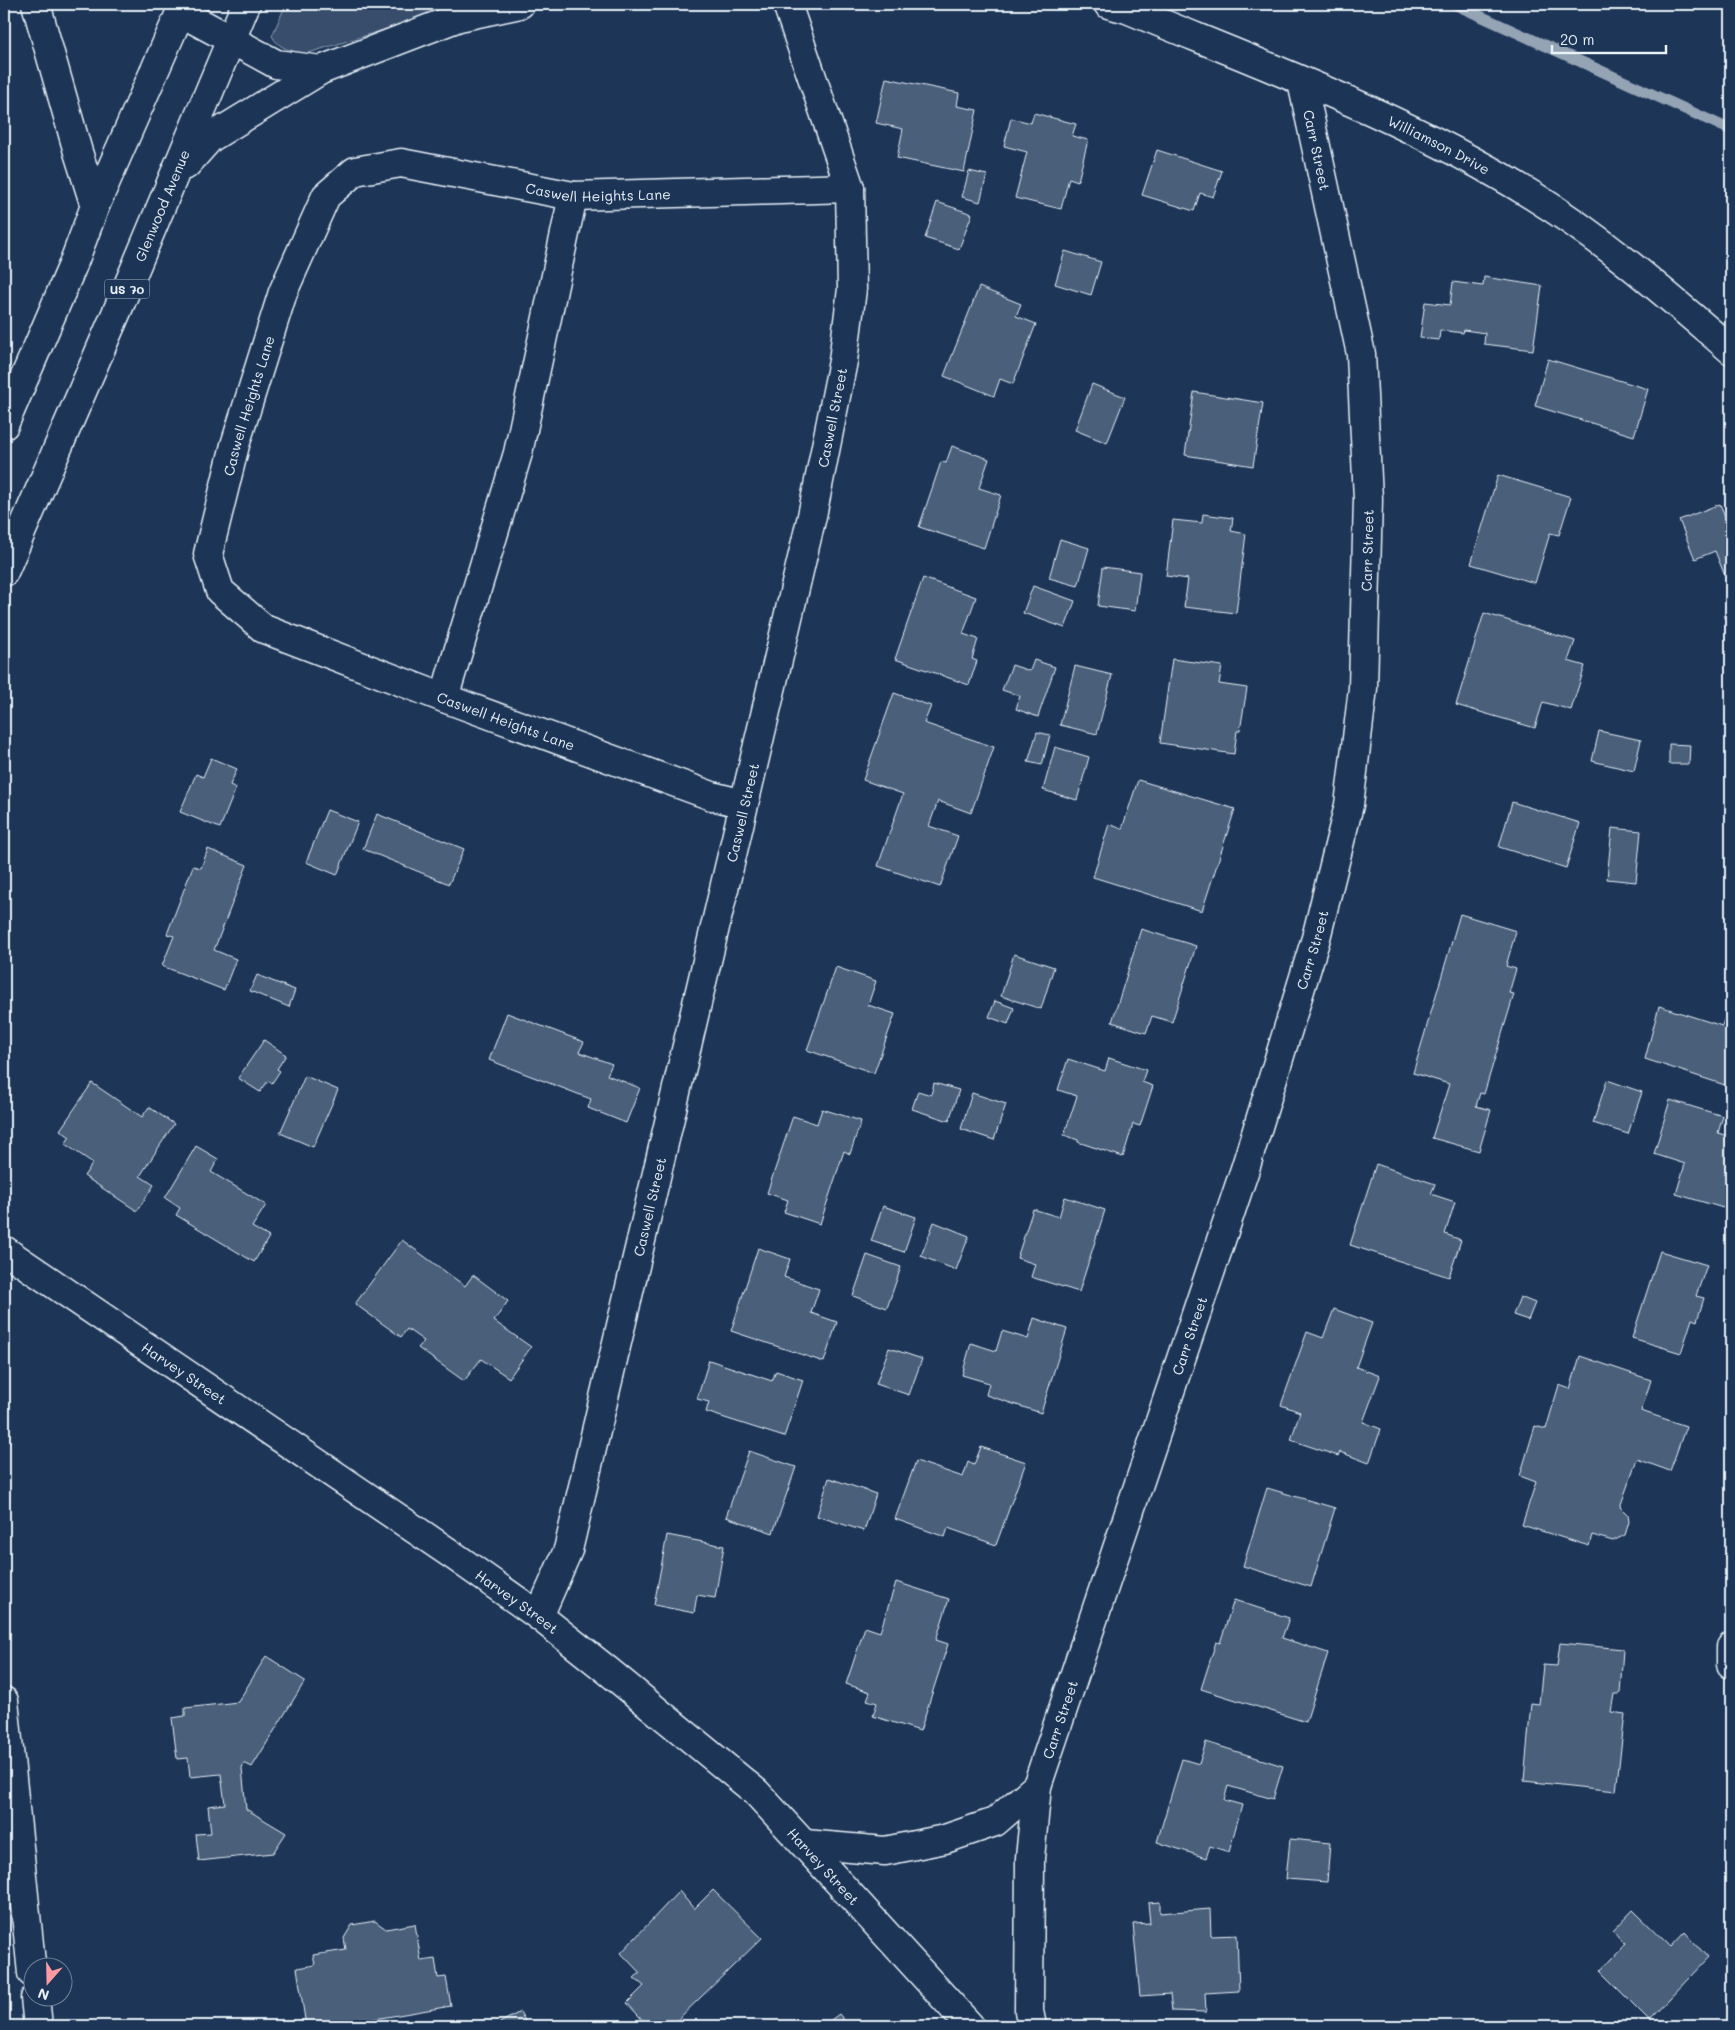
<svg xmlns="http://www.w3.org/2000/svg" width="1735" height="2030" font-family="Mali,sans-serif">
	<rect width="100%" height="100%" fill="#1d3557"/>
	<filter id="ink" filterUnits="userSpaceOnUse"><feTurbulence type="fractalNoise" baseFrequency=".02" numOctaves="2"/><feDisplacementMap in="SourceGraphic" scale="10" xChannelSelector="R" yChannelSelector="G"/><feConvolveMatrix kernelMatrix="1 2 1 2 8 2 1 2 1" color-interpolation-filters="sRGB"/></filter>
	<g filter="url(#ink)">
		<path fill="#374d6c" stroke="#909fb2" d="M 286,4 L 468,4 L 305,54 C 292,51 279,49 272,36 Z"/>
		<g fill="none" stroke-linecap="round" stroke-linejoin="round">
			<path stroke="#95a4b5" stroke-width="11" d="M 1454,4 L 1731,130"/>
		</g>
		<path fill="#495e7a" stroke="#e8f1f8" d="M 886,78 L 959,93 L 957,106 L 977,110 L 964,172 L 897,158 L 903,129 L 876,123 Z
			M 1034,113 L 1076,124 L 1072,136 L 1088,140 L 1078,181 L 1069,178 L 1061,209 L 1015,198 L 1027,152 L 1004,146 L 1011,118 L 1031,123 Z
			M 1157,150 L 1222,171 L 1213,197 L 1200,193 L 1194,211 L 1142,195 Z
			M 969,171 L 987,175 L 980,202 L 962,197 Z
			M 937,202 L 972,214 L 959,249 L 925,238 Z
			M 1065,251 L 1101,262 L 1091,295 L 1055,284 Z
			M 1484,277 L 1542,286 L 1533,350 L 1484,344 L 1485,333 L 1464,330 L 1463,333 L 1440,330 L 1439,340 L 1420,338 L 1425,302 L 1450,305 L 1453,282 L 1483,286 Z
			M 979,287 L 1021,304 L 1016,316 L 1036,324 L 1013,384 L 1000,379 L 994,396 L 944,376 Z
			M 1548,359 L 1648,389 L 1634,436 L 1535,406 Z
			M 1092,384 L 1125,397 L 1107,443 L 1075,430 Z
			M 1194,392 L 1263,403 L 1253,466 L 1185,455 Z
			M 952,446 L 989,459 L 979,488 L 1001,495 L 984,548 L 919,527 L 941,462 L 946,463 Z
			M 1498,475 L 1571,497 L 1559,535 L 1550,533 L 1535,583 L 1471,564 Z
			M 1720,504 L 1731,531 L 1731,591 L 1715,551 L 1695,559 L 1679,520 Z
			M 1203,514 L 1233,518 L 1231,531 L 1246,534 L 1236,613 L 1184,607 L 1188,579 L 1166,576 L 1173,520 L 1202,523 Z
			M 1060,539 L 1089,548 L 1078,586 L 1049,578 Z
			M 1103,567 L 1140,572 L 1135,611 L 1098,606 Z
			M 923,578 L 976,597 L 963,634 L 978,639 L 972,659 L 977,661 L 969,685 L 895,659 Z
			M 1033,586 L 1075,601 L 1065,628 L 1023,613 Z
			M 1484,613 L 1575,641 L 1568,661 L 1585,666 L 1571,710 L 1543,702 L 1535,728 L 1456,705 Z
			M 1172,659 L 1222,666 L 1219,684 L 1247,688 L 1240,731 L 1237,731 L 1234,754 L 1160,743 Z
			M 1034,660 L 1055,667 L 1038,717 L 1016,709 L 1020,696 L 1002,690 L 1012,665 L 1030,671 Z
			M 1075,666 L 1112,675 L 1097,734 L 1060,725 Z
			M 894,693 L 931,706 L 924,723 L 994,747 L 971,813 L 938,801 L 929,826 L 958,836 L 940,887 L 878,866 L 903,794 L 863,780 Z
			M 1599,731 L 1641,740 L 1634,771 L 1592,761 Z
			M 1037,732 L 1050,735 L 1042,765 L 1028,762 Z
			M 1669,744 L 1690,745 L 1689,764 L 1669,764 Z
			M 1055,747 L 1089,757 L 1077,800 L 1043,790 Z
			M 211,758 L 237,769 L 230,785 L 236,788 L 220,828 L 180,812 L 196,774 L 203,777 Z
			M 1138,780 L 1235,809 L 1202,911 L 1093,877 L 1109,824 L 1122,829 Z
			M 1512,802 L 1580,823 L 1566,868 L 1499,847 Z
			M 327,810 L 358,822 L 337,875 L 306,862 Z
			M 377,814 L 464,849 L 449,884 L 363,849 Z
			M 1612,828 L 1641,831 L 1636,882 L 1607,879 Z
			M 208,849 L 247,865 L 214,950 L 236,959 L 224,990 L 162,966 L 174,936 L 167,934 L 193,866 L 201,868 Z
			M 1460,914 L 1516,931 L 1506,966 L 1516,969 L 1509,993 L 1514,994 L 1484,1094 L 1480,1093 L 1476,1106 L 1491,1110 L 1479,1151 L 1432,1138 L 1449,1084 L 1413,1073 Z
			M 1141,929 L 1196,946 L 1172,1022 L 1152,1016 L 1146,1033 L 1112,1022 Z
			M 1014,954 L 1054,967 L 1041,1009 L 1001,996 Z
			M 836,967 L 876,981 L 868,1005 L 895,1014 L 874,1073 L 807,1050 Z
			M 257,975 L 295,990 L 289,1007 L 250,991 Z
			M 1731,997 L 1731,1087 L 1645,1059 L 1659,1006 L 1722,1026 Z
			M 995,1001 L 1014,1008 L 1008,1024 L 989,1017 Z
			M 507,1013 L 584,1042 L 579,1052 L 612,1064 L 607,1075 L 640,1088 L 626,1123 L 588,1108 L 591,1099 L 489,1060 Z
			M 264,1040 L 286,1055 L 277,1069 L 280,1071 L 272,1083 L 268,1081 L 260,1092 L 238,1078 Z
			M 1109,1058 L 1146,1070 L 1142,1082 L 1153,1086 L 1140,1126 L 1133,1124 L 1123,1157 L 1078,1142 L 1078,1140 L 1064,1135 L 1077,1096 L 1058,1090 L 1068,1059 L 1105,1071 Z
			M 305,1076 L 338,1090 L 313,1147 L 280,1133 Z
			M 1607,1080 L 1642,1092 L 1628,1134 L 1593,1123 Z
			M 92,1083 L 142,1117 L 149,1107 L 174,1124 L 140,1176 L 154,1185 L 137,1211 L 84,1176 L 93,1163 L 65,1144 L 70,1137 L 60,1130 Z
			M 934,1083 L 959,1090 L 949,1121 L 912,1109 L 918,1091 L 931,1095 Z
			M 972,1093 L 1006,1104 L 994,1140 L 961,1129 Z
			M 1670,1100 L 1723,1116 L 1718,1133 L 1731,1137 L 1730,1210 L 1676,1194 L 1685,1164 L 1654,1154 Z
			M 822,1109 L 861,1121 L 850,1154 L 844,1151 L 820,1224 L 784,1212 L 788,1200 L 767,1193 L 793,1116 L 817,1124 Z
			M 196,1146 L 218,1159 L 211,1172 L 266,1205 L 252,1227 L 269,1237 L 254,1262 L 176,1215 L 180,1208 L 165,1198 Z
			M 1376,1164 L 1435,1184 L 1431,1194 L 1455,1202 L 1445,1234 L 1461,1240 L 1449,1277 L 1350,1245 Z
			M 1065,1197 L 1105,1210 L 1079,1292 L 1031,1277 L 1035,1264 L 1017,1258 L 1033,1209 L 1059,1217 Z
			M 883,1206 L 916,1217 L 904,1252 L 871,1241 Z
			M 934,1222 L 969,1236 L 956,1270 L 921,1256 Z
			M 402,1240 L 465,1286 L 473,1275 L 508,1301 L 494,1321 L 531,1347 L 509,1378 L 481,1359 L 464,1381 L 418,1348 L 424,1341 L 407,1329 L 401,1337 L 355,1304 Z
			M 758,1248 L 790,1259 L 784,1277 L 819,1289 L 811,1313 L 837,1322 L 824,1362 L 731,1331 Z
			M 1660,1251 L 1707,1265 L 1696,1296 L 1704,1298 L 1697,1321 L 1692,1319 L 1681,1353 L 1632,1338 Z
			M 867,1255 L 901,1267 L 887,1308 L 853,1296 Z
			M 1520,1297 L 1535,1303 L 1528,1320 L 1513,1315 Z
			M 1334,1309 L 1372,1323 L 1356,1367 L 1380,1376 L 1363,1422 L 1381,1429 L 1369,1463 L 1340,1452 L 1338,1456 L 1291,1440 L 1300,1412 L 1281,1405 L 1307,1332 L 1323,1338 Z
			M 1034,1318 L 1067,1329 L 1041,1413 L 986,1395 L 989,1383 L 962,1375 L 971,1343 L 996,1351 L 1002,1331 L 1028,1339 Z
			M 889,1348 L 922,1359 L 909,1395 L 876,1384 Z
			M 1580,1356 L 1651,1380 L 1641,1411 L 1686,1426 L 1670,1471 L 1637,1459 L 1620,1507 L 1628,1515 L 1629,1522 L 1625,1535 L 1613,1541 L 1592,1535 L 1589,1546 L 1522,1525 L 1536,1482 L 1520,1476 L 1535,1426 L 1546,1429 L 1559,1385 L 1570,1389 Z
			M 709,1360 L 772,1381 L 776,1371 L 803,1380 L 784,1437 L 706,1412 L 709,1402 L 697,1399 Z
			M 981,1447 L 1026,1462 L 996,1545 L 948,1528 L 945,1537 L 895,1519 L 916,1461 L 963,1477 L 968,1462 L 974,1465 Z
			M 749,1451 L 796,1467 L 773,1533 L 726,1517 Z
			M 829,1478 L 876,1494 L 864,1531 L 817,1516 Z
			M 1267,1488 L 1335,1508 L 1311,1587 L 1243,1566 Z
			M 667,1535 L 724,1546 L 715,1598 L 697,1595 L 694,1613 L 654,1605 Z
			M 896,1582 L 949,1599 L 936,1640 L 948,1644 L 920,1731 L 873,1716 L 877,1703 L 867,1700 L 870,1692 L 846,1684 L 865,1627 L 880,1632 Z
			M 1234,1600 L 1289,1618 L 1282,1638 L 1328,1653 L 1306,1722 L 1201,1689 L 1216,1642 L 1220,1643 Z
			M 1560,1643 L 1623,1649 L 1620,1694 L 1614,1694 L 1611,1712 L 1625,1714 L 1616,1791 L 1524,1781 L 1531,1703 L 1539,1704 L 1543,1665 L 1557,1666 Z
			M 266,1656 L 305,1681 L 252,1767 L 244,1763 L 242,1768 L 246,1809 L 286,1833 L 273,1853 L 199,1861 L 196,1834 L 211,1833 L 208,1806 L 225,1804 L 221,1774 L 190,1777 L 188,1758 L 177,1759 L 172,1718 L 185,1716 L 185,1708 L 238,1702 Z
			M 1206,1742 L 1283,1766 L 1273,1799 L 1228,1786 L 1224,1800 L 1242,1805 L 1229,1852 L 1210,1846 L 1206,1858 L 1157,1842 L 1182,1759 L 1199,1764 Z
			M 1290,1839 L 1330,1843 L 1327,1882 L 1286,1879 Z
			M 713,1890 L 762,1938 L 671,2026 L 648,2026 L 627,2003 L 644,1986 L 634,1978 L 640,1973 L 621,1953 L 679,1891 L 694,1909 Z
			M 1160,1902 L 1160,1913 L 1210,1909 L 1211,1936 L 1237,1935 L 1239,1991 L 1205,1993 L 1206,2012 L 1172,2011 L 1170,1994 L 1140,1996 L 1133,1924 L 1150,1923 L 1148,1903 Z
			M 1633,1910 L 1671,1947 L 1685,1932 L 1708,1958 L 1649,2020 L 1600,1971 L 1625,1944 L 1613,1931 Z
			M 375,1921 L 386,1929 L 415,1924 L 421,1961 L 435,1959 L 438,1978 L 446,1977 L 451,2006 L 334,2026 L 306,2026 L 297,1968 L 315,1965 L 313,1955 L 346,1950 L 344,1938 L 352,1925 Z
			M 520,2012 L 528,2026 L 494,2026 Z
			M 839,2014 L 849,2026 L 823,2026 Z"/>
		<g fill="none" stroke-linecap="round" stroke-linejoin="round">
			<g stroke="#e8f1f8" stroke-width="31">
				<g id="street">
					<path id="s1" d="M 1108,4 L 1127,9 C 1265,66 1408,118 1535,197 C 1606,241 1668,296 1731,350"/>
					<path d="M 444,698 L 518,453 L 573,196"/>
					<path id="s2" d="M 744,804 L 712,796 L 444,698 L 264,629 L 220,591 L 208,554 L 235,445 L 283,292 L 326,196 L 355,171 L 401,163 L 573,196 L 850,188"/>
					<path id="s3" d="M 539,1616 L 568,1550 L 812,516 L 843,361 L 852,289 L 850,188 L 787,4"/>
					<path d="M 1731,1647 L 1731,1664"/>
					<path d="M 4,1701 L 32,1973"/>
					<path d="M 805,1844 L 885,1851 L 945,1839 L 995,1822 L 1037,1786"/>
					<path d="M 35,1998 L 38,2026"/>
					<path id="s4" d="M 1032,2026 L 1029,2011 L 1030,1858 L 1037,1786 L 1245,1169 L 1316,938 L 1349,805 L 1363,688 L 1368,499 L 1361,354 L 1302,82"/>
				</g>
			</g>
			<g stroke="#e8f1f8" stroke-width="31">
				<g id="secondary">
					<path id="s5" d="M 4,1250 L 457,1558 L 539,1616 L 607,1670 L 756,1792 L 970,2026"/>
				</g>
			</g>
			<g stroke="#e8f1f8" stroke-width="31">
				<g id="primary">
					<path d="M 36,4 L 78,152 L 95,206"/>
					<path d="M 180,12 L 276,64 L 321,70"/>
					<path d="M 186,165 L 210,138 L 321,70 L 459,17 L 520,4"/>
					<path d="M 4,425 L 72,267 L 95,206 L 184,4"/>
					<path id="s6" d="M 4,572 L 121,302 L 246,4"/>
				</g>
			</g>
			<use href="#street" stroke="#1d3557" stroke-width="28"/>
			<use href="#secondary" stroke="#1d3557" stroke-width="28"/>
			<use href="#primary" stroke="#1d3557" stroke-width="28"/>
		</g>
	</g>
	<g text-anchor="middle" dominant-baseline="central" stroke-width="4" stroke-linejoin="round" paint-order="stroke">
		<rect fill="#1d3557" stroke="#abb9c8" stroke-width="1" x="104.5" y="279.5" width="45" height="19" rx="4"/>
		<g font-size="12" font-weight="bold" fill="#e8f1f8">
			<text x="127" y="289">US 70</text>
		</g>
		<g font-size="14" fill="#e8f1f8" stroke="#1d3557">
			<text stroke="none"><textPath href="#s1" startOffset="360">Williamson Drive</textPath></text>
			<text transform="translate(1317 150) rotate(78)">Carr Street</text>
			<text stroke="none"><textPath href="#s2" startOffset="1271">Caswell Heights Lane</textPath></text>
			<text stroke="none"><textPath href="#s6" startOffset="399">Glenwood Avenue</textPath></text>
			<text stroke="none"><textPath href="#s2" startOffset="762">Caswell Heights Lane</textPath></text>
			<text stroke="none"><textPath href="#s3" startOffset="1235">Caswell Street</textPath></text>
			<text stroke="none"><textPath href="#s4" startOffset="1526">Carr Street</textPath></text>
			<text transform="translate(506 721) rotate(20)">Caswell Heights Lane</text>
			<text stroke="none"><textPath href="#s3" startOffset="830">Caswell Street</textPath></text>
			<text stroke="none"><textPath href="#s4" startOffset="1121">Carr Street</textPath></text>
			<text stroke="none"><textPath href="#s3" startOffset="425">Caswell Street</textPath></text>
			<text stroke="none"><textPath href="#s4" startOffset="716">Carr Street</textPath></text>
			<text stroke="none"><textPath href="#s5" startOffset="218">Harvey Street</textPath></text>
			<text stroke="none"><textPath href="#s5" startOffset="622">Harvey Street</textPath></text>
			<text stroke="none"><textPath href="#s4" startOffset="311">Carr Street</textPath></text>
			<text stroke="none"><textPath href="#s5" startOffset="1028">Harvey Street</textPath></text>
		</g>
	</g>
	<rect width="1735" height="2030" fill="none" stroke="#1d3557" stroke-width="20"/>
	<rect x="10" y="10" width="1715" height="2010" fill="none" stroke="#e8f1f8" stroke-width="2" filter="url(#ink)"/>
	<g transform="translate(48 1982) rotate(200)"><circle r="24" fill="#1d3557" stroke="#6e8097"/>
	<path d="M0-4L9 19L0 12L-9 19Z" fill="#ff9aa2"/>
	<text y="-8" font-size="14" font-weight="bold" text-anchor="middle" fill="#e8f1f8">N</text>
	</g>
	<path d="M1552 45v8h114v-8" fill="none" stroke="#e8f1f8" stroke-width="2.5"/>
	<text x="1560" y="45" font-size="15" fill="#e8f1f8" stroke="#1d3557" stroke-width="4" paint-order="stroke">20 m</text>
</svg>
